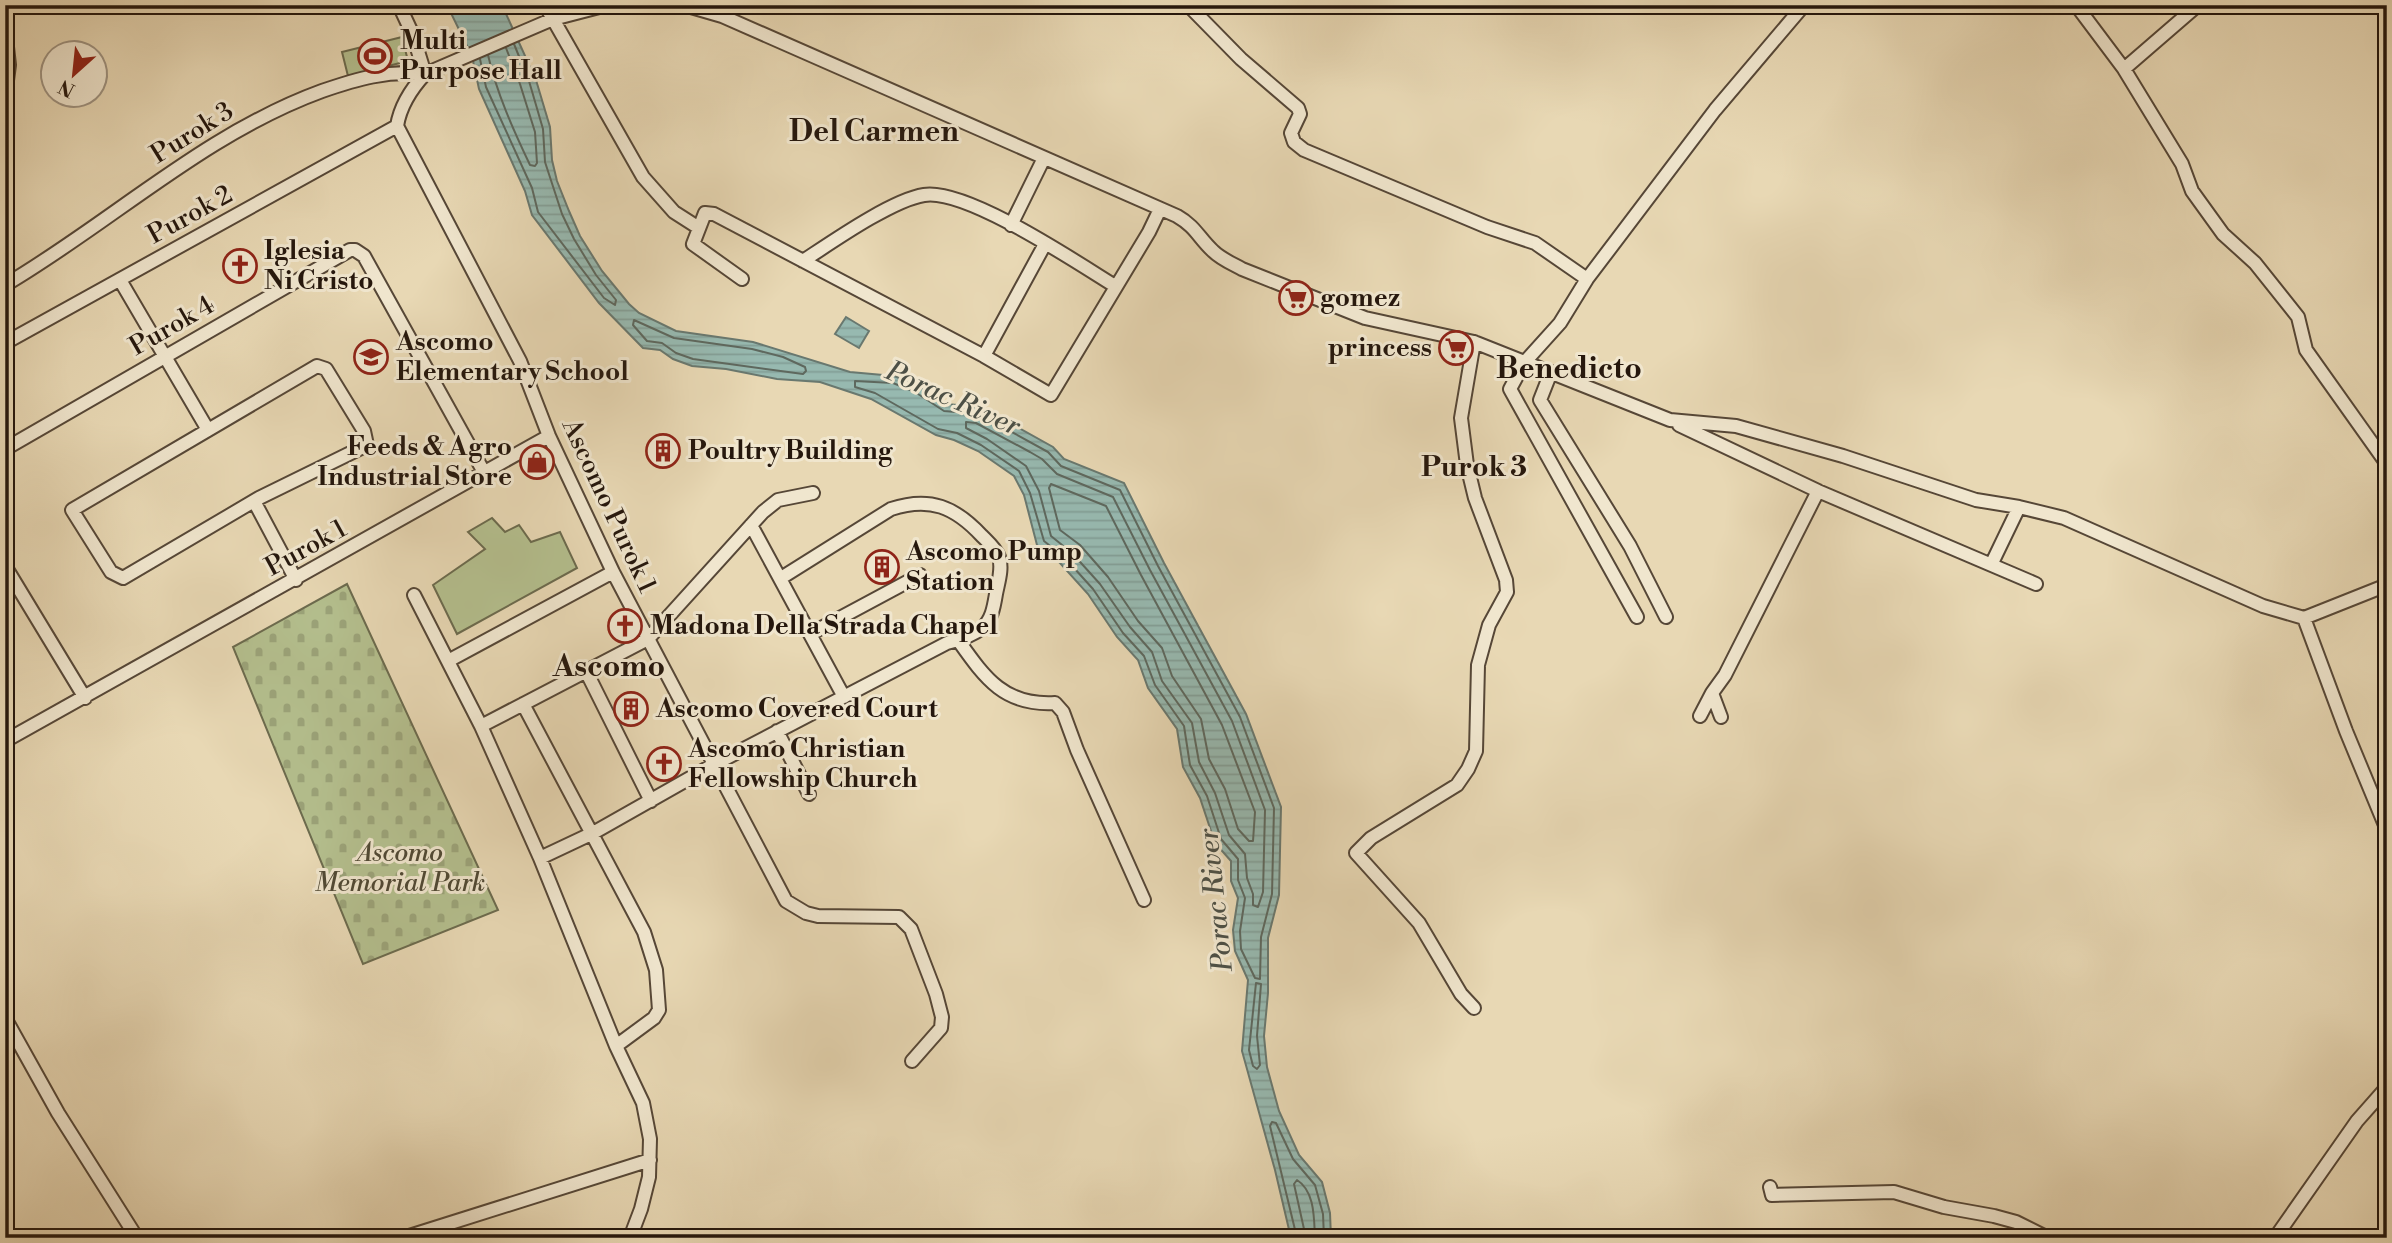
<svg xmlns="http://www.w3.org/2000/svg" width="2392" height="1243" font-family="'Libre Bodoni',serif">
	<defs>
		<pattern id="cemetery-stones" width="16" height="16" patternUnits="userSpaceOnUse" patternTransform="scale(1.75)"><rect width="16" height="16" fill="#b4bf8e"/><path d="M2 7V4a2 2 0 0 1 4 0v3zM10 15v-3a2 2 0 0 1 4 0v3z" fill="#9ba379"/></pattern>
		<pattern id="water-rules" width="6" height="5" patternUnits="userSpaceOnUse" patternTransform="scale(1.75)"><rect width="6" height="5" fill="#97b9b0"/><path d="M0 2.5h6" fill="none" stroke="#829e96"/></pattern>
	</defs>
	<rect width="100%" height="100%" fill="#e8d8b4"/>
	<filter id="stains"><feTurbulence type="fractalNoise" baseFrequency=".00286" numOctaves="4"/><feColorMatrix values="0 0 0 0 .2 0 0 0 0 .09 0 0 0 0 .02 0 0 0 .5 -.17"/></filter>
	<radialGradient id="worn" r=".72"><stop offset=".6" stop-color="#630" stop-opacity="0"/><stop offset="1" stop-color="#630" stop-opacity=".3"/></radialGradient>
	<path fill="#b4bf8e" stroke="#6c6b4e" stroke-width="2" d="M 402,37 L 408,61 L 348,76 L 342,52 Z
		M 492,518 L 505,532 L 519,525 L 531,542 L 560,532 L 577,568 L 457,634 L 433,585 L 485,549 L 468,532 Z"/>
	<path fill="url(#cemetery-stones)" stroke="#6c6b4e" stroke-width="2" d="M 347,584 L 498,910 L 363,964 L 233,647 Z"/>
	<path fill="url(#water-rules)" stroke="#69786f" stroke-width="2" d="M 447,5 L 502,5 L 536,80 L 550,127 L 552,160 L 557,181 L 569,211 L 580,236 L 602,271 L 629,304 L 639,313 L 676,331 L 753,342 L 850,372 L 894,376 L 919,386 L 946,404 L 981,407 L 1053,447 L 1064,459 L 1124,483 L 1164,563 L 1246,714 L 1281,807 L 1279,895 L 1268,938 L 1268,993 L 1264,1036 L 1267,1067 L 1279,1111 L 1299,1155 L 1322,1182 L 1330,1213 L 1331,1238 L 1291,1238 L 1275,1170 L 1242,1051 L 1248,980 L 1235,951 L 1233,930 L 1238,898 L 1231,881 L 1231,861 L 1215,843 L 1200,798 L 1183,767 L 1177,729 L 1148,688 L 1138,660 L 1117,637 L 1088,594 L 1060,563 L 1037,545 L 1024,495 L 1014,476 L 978,451 L 954,440 L 936,435 L 871,399 L 820,382 L 777,379 L 726,369 L 692,366 L 673,359 L 660,350 L 643,348 L 599,303 L 532,215 L 525,191 L 479,89 L 472,56 Z
		M 846,317 L 869,331 L 859,348 L 835,334 Z"/>
	<g fill="none" stroke-linecap="round" stroke-linejoin="round">
		<path stroke="#5e685e" stroke-width="2" d="M 488,55 C 497,94 513,129 530,165 L 535,166 L 537,163 L 535,132 L 520,84 L 506,48
			M 480,59 L 486,87 L 532,188 L 538,212 L 604,298 L 615,305 L 616,300 L 596,275 L 574,239 L 562,214 L 545,162 L 543,129 L 529,81 L 514,44
			M 634,320 L 674,338 L 752,349 L 783,357 L 805,367 L 806,371 L 803,374 L 693,359 L 676,353 L 662,343 L 647,341 L 633,325 Z
			M 855,381 L 893,383 L 915,392 L 944,411 L 979,414 L 1048,452 L 1061,466 L 1120,490 L 1158,566 L 1240,717 L 1274,808 L 1272,894 L 1261,937 L 1260,979 L 1255,978 L 1241,949 L 1240,931 L 1245,898 L 1238,880 L 1238,859 L 1221,839 L 1207,796 L 1190,765 L 1184,726 L 1155,685 L 1144,656 L 1123,633 L 1093,589 L 1065,558 L 1044,541 L 1030,493 L 1019,471 L 981,445 L 957,433 L 938,429 L 875,393 L 855,387 Z
			M 966,422 L 976,423 L 1030,452 L 1042,459 L 1057,474 L 1113,497 L 1150,570 L 1232,721 L 1265,810 L 1263,892 L 1258,907 L 1253,905 L 1253,894 L 1247,878 L 1245,854 L 1229,835 L 1215,793 L 1199,762 L 1192,723 L 1162,681 L 1152,652 L 1130,627 L 1100,584 L 1072,553 L 1051,536 L 1039,491 L 1026,466 L 987,439 L 966,428 Z
			M 1051,484 L 1106,506 L 1141,575 L 1222,725 L 1255,812 L 1253,841 L 1249,841 L 1238,829 L 1225,789 L 1209,759 L 1201,719 L 1172,676 L 1162,648 L 1138,621 L 1108,577 L 1080,545 L 1060,530 L 1049,488 Z
			M 1256,983 L 1261,984 L 1257,1036 L 1260,1065 L 1257,1069 L 1253,1066 L 1249,1050 Z
			M 1297,1238 L 1270,1126 L 1272,1122 L 1276,1123 L 1293,1159 L 1315,1185 L 1323,1214 L 1324,1238
			M 1306,1238 L 1294,1184 L 1297,1180 C 1315,1191 1314,1219 1315,1238"/>
		<g stroke="#564737" stroke-width="16">
			<path id="minor" d="M 399,5 L 413,35 L 425,74
				M 545,5 L 643,177 L 674,212 L 699,228
				M 684,5 L 722,16 L 1177,216 C 1196,227 1198,237 1213,251 C 1221,259 1233,264 1242,269 L 1365,318 L 1474,342 L 1670,420 L 1736,426 L 1843,456 L 1976,500 L 2019,507 L 2064,518 L 2263,606 L 2304,618
				M 1188,5 L 1241,59 L 1298,108 L 1300,114 L 1291,133 L 1294,142 L 1304,150 L 1487,227 L 1535,243 L 1587,279
				M 2076,5 L 2124,69 L 2182,164 L 2192,191 L 2223,234 L 2255,263 L 2298,317 L 2306,350 L 2387,464
				M 5,29 L 9,65 L 5,96
				M 2124,69 L 2198,5
				M 397,126 L 520,361 L 549,436 L 613,572 L 786,901 L 806,913 L 818,916 L 899,917 L 911,929 L 936,994 L 942,1017 L 941,1028 L 912,1061
				M 397,126 C 400,107 412,88 425,74 L 553,19 L 607,5
				M 1011,225 L 1044,158
				M 803,261 C 832,242 892,200 924,195 C 966,188 1076,262 1115,286
				M 742,279 L 693,244 L 705,213 L 714,214 L 984,356 L 1051,395 L 1149,232 L 1160,209
				M 120,280 L 208,430
				M 5,285 C 112,222 204,134 322,91 C 357,79 387,70 425,74
				M 1474,342 L 1461,418 L 1467,465 L 1475,498 L 1506,580 L 1507,592 L 1489,625 L 1478,665 L 1476,751 L 1468,769 L 1457,785 L 1371,838 L 1356,853 L 1419,923 L 1461,994 L 1474,1008
				M 5,343 L 397,126
				M 984,356 L 1045,244
				M 317,366 L 326,369 L 364,431 L 367,445 L 259,498 L 123,578 L 111,572 L 72,510 Z
				M 1551,372 L 1540,400 L 1630,546 L 1666,617
				M 1679,425 L 1818,491 L 2036,584
				M 5,449 L 350,250 L 355,250 L 364,256 L 485,474
				M 254,501 L 296,580
				M 751,525 L 844,697
				M 1992,563 L 2019,507
				M 5,566 L 85,698
				M 414,595 L 481,726 L 540,858 L 616,1046 L 643,1103 L 650,1139 L 649,1177 L 641,1209 L 630,1238
				M 1637,617 L 1510,389 L 1524,363 L 1560,323 L 1587,279 L 1715,110 L 1804,5
				M 2304,618 L 2346,731 L 2387,830
				M 2304,618 L 2387,585
				M 810,634 L 920,575
				M 958,640 C 985,678 1004,706 1055,703 L 1063,712 L 1077,750 L 1144,900
				M 448,661 L 613,572
				M 586,671 L 651,801
				M 523,704 L 644,932 L 656,970 L 659,1010 L 654,1018 L 616,1046
				M 1700,716 L 1712,693
				M 1721,717 L 1712,693 L 1725,675 L 1818,491
				M 481,726 L 648,639 L 763,512 L 778,500 L 813,493
				M 777,731 L 809,794
				M 5,741 L 549,436
				M 540,858 L 593,833 L 713,765 L 947,643 C 959,640 972,636 982,628 C 992,620 994,606 996,594 C 998,583 1003,569 999,557 C 996,549 988,542 982,536 C 955,507 930,496 891,509 L 781,578
				M 5,1018 L 58,1113 L 137,1238
				M 1770,1187 L 1772,1195 L 1894,1192 L 1944,1207 L 1994,1216 L 2016,1222 L 2048,1238
				M 403,1238 L 650,1160
				M 2275,1238 L 2357,1121 L 2387,1087"/>
		</g>
		<use href="#minor" stroke="#f0e6ce" stroke-width="12"/>
	</g>
	<defs>
		<g id="stadium-ring" transform="scale(1.75)"><circle r="9.5" fill="#f0e6ce" stroke="#8f2418" stroke-width="1.5"/><path d="M0-5a6.5 5 0 1 0 0 10a6.5 5 0 1 0 0-10ZM-3.5-1.8h7v3.6h-7Z" fill="#8f2418"/></g>
		<g id="church-ring" transform="scale(1.75)"><circle r="9.5" fill="#f0e6ce" stroke="#8f2418" stroke-width="1.5"/><path d="M-1.2-6h2.4v3.5h3.3v2.4h-3.3V6h-2.4V-.1h-3.3v-2.4h3.3Z" fill="#8f2418"/></g>
		<g id="supermarket-ring" transform="scale(1.75)"><circle r="9.5" fill="#f0e6ce" stroke="#8f2418" stroke-width="1.5"/><path d="M-6-5.5h2.5l.6 2H6L4.5 2H-2.5L-4.4-4H-6ZM-1.5 3.2a1.3 1.3 0 1 0 .1 0ZM3 3.2a1.3 1.3 0 1 0 .1 0Z" fill="#8f2418"/></g>
		<g id="school-ring" transform="scale(1.75)"><circle r="9.5" fill="#f0e6ce" stroke="#8f2418" stroke-width="1.5"/><path d="M0-5L7-2L0 1L-7-2ZM-4 1L0 2.5L4 1V4Q0 6-4 4Z" fill="#8f2418"/></g>
		<g id="building-ring" transform="scale(1.75)"><circle r="9.5" fill="#f0e6ce" stroke="#8f2418" stroke-width="1.5"/><path d="M-4-6H4V6H1V3H-1V6H-4ZM-2.5-4.3h1.7v1.8h-1.7ZM.8-4.3h1.7v1.8H.8ZM-2.5-1h1.7V.8h-1.7ZM.8-1h1.7V.8H.8Z" fill="#8f2418"/></g>
		<g id="shop-ring" transform="scale(1.75)"><circle r="9.5" fill="#f0e6ce" stroke="#8f2418" stroke-width="1.5"/><path d="M-5-2.5h2.3a2.7 3.5 0 0 1 5.4 0H5L5.5 6h-11ZM-1.5-2.5h3a1.5 2.3 0 0 0-3 0Z" fill="#8f2418"/></g>
	</defs>
	<g fill-rule="evenodd">
		<use href="#stadium-ring" x="375" y="56"/>
		<use href="#church-ring" x="240" y="266"/>
		<use href="#supermarket-ring" x="1296" y="298"/>
		<use href="#supermarket-ring" x="1456" y="348"/>
		<use href="#school-ring" x="371" y="357"/>
		<use href="#building-ring" x="663" y="451"/>
		<use href="#shop-ring" x="537" y="462"/>
		<use href="#building-ring" x="882" y="567"/>
		<use href="#church-ring" x="625" y="626"/>
		<use href="#building-ring" x="631" y="709"/>
		<use href="#church-ring" x="664" y="764"/>
	</g>
	<g text-anchor="middle" dominant-baseline="central" stroke-width="6" stroke-linejoin="round" paint-order="stroke">
		<g font-size="26" font-weight="bold" fill="#25170d" stroke="#f0e6ce" text-anchor="start">
			<text x="400" y="41">Multi<tspan x="400" dy="30">Purpose Hall</tspan></text>
			<text x="264" y="251">Iglesia<tspan x="264" dy="30">Ni Cristo</tspan></text>
			<text x="1320" y="298">gomez</text>
			<text x="396" y="342">Ascomo<tspan x="396" dy="30">Elementary School</tspan></text>
			<text x="1432" y="348" text-anchor="end">princess</text>
			<text x="512" y="447" text-anchor="end">Feeds &amp; Agro<tspan x="512" dy="30">Industrial Store</tspan></text>
			<text x="688" y="451">Poultry Building</text>
			<text x="906" y="552">Ascomo Pump<tspan x="906" dy="30">Station</tspan></text>
			<text x="650" y="626">Madona Della Strada Chapel</text>
			<text x="656" y="709">Ascomo Covered Court</text>
			<text x="688" y="749">Ascomo Christian<tspan x="688" dy="30">Fellowship Church</tspan></text>
		</g>
		<g font-size="26" fill="#25170d" stroke="#f0e6ce">
			<text transform="translate(192 133) rotate(-32)">Purok 3</text>
			<text transform="translate(190 215) rotate(-29)">Purok 2</text>
			<text transform="translate(172 326) rotate(-30)">Purok 4</text>
			<text transform="translate(609 506) rotate(65)">Ascomo Purok 1</text>
			<text transform="translate(306 548) rotate(-29)">Purok 1</text>
		</g>
		<g font-size="26" font-style="italic" fill="#504934" stroke="#f0e6ce">
			<text x="400" y="853">Ascomo<tspan x="400" dy="30">Memorial Park</tspan></text>
		</g>
		<g font-size="28" font-style="italic" fill="#4d5046" stroke="#f0e6ce">
			<text transform="translate(953 399) rotate(24)">Porac River</text>
			<text transform="translate(1216 900) rotate(-96)">Porac River</text>
		</g>
		<g font-size="28" font-weight="bold" fill="#25170d" stroke="#f0e6ce">
			<text x="1474" y="467">Purok 3</text>
		</g>
		<g font-size="30" font-weight="bold" fill="#25170d" stroke="#f0e6ce">
			<text x="874" y="132">Del Carmen</text>
			<text x="1569" y="369">Benedicto</text>
			<text x="609" y="667">Ascomo</text>
		</g>
	</g>
	<rect width="2392" height="1243" fill="none" stroke="#e8d8b4" stroke-width="28"/>
	<rect x="7" y="7" width="2378" height="1229" fill="none" stroke="#25170d" stroke-width="3.5"/>
	<rect x="14" y="14" width="2364" height="1215" fill="none" stroke="#25170d" stroke-width="2"/>
	<g transform="translate(74 74) rotate(207)"><circle r="33" fill="#f0e6ce" stroke="#9f9381" stroke-width="2"/>
	<path d="M0-5L12 26L0 18L-12 26Z" fill="#8f2418"/>
	<text y="-10" font-size="19" font-weight="bold" text-anchor="middle" fill="#25170d">N</text>
	</g>
	<rect width="100%" height="100%" filter="url(#stains)"/>
	<rect width="100%" height="100%" fill="url(#worn)"/>
</svg>
